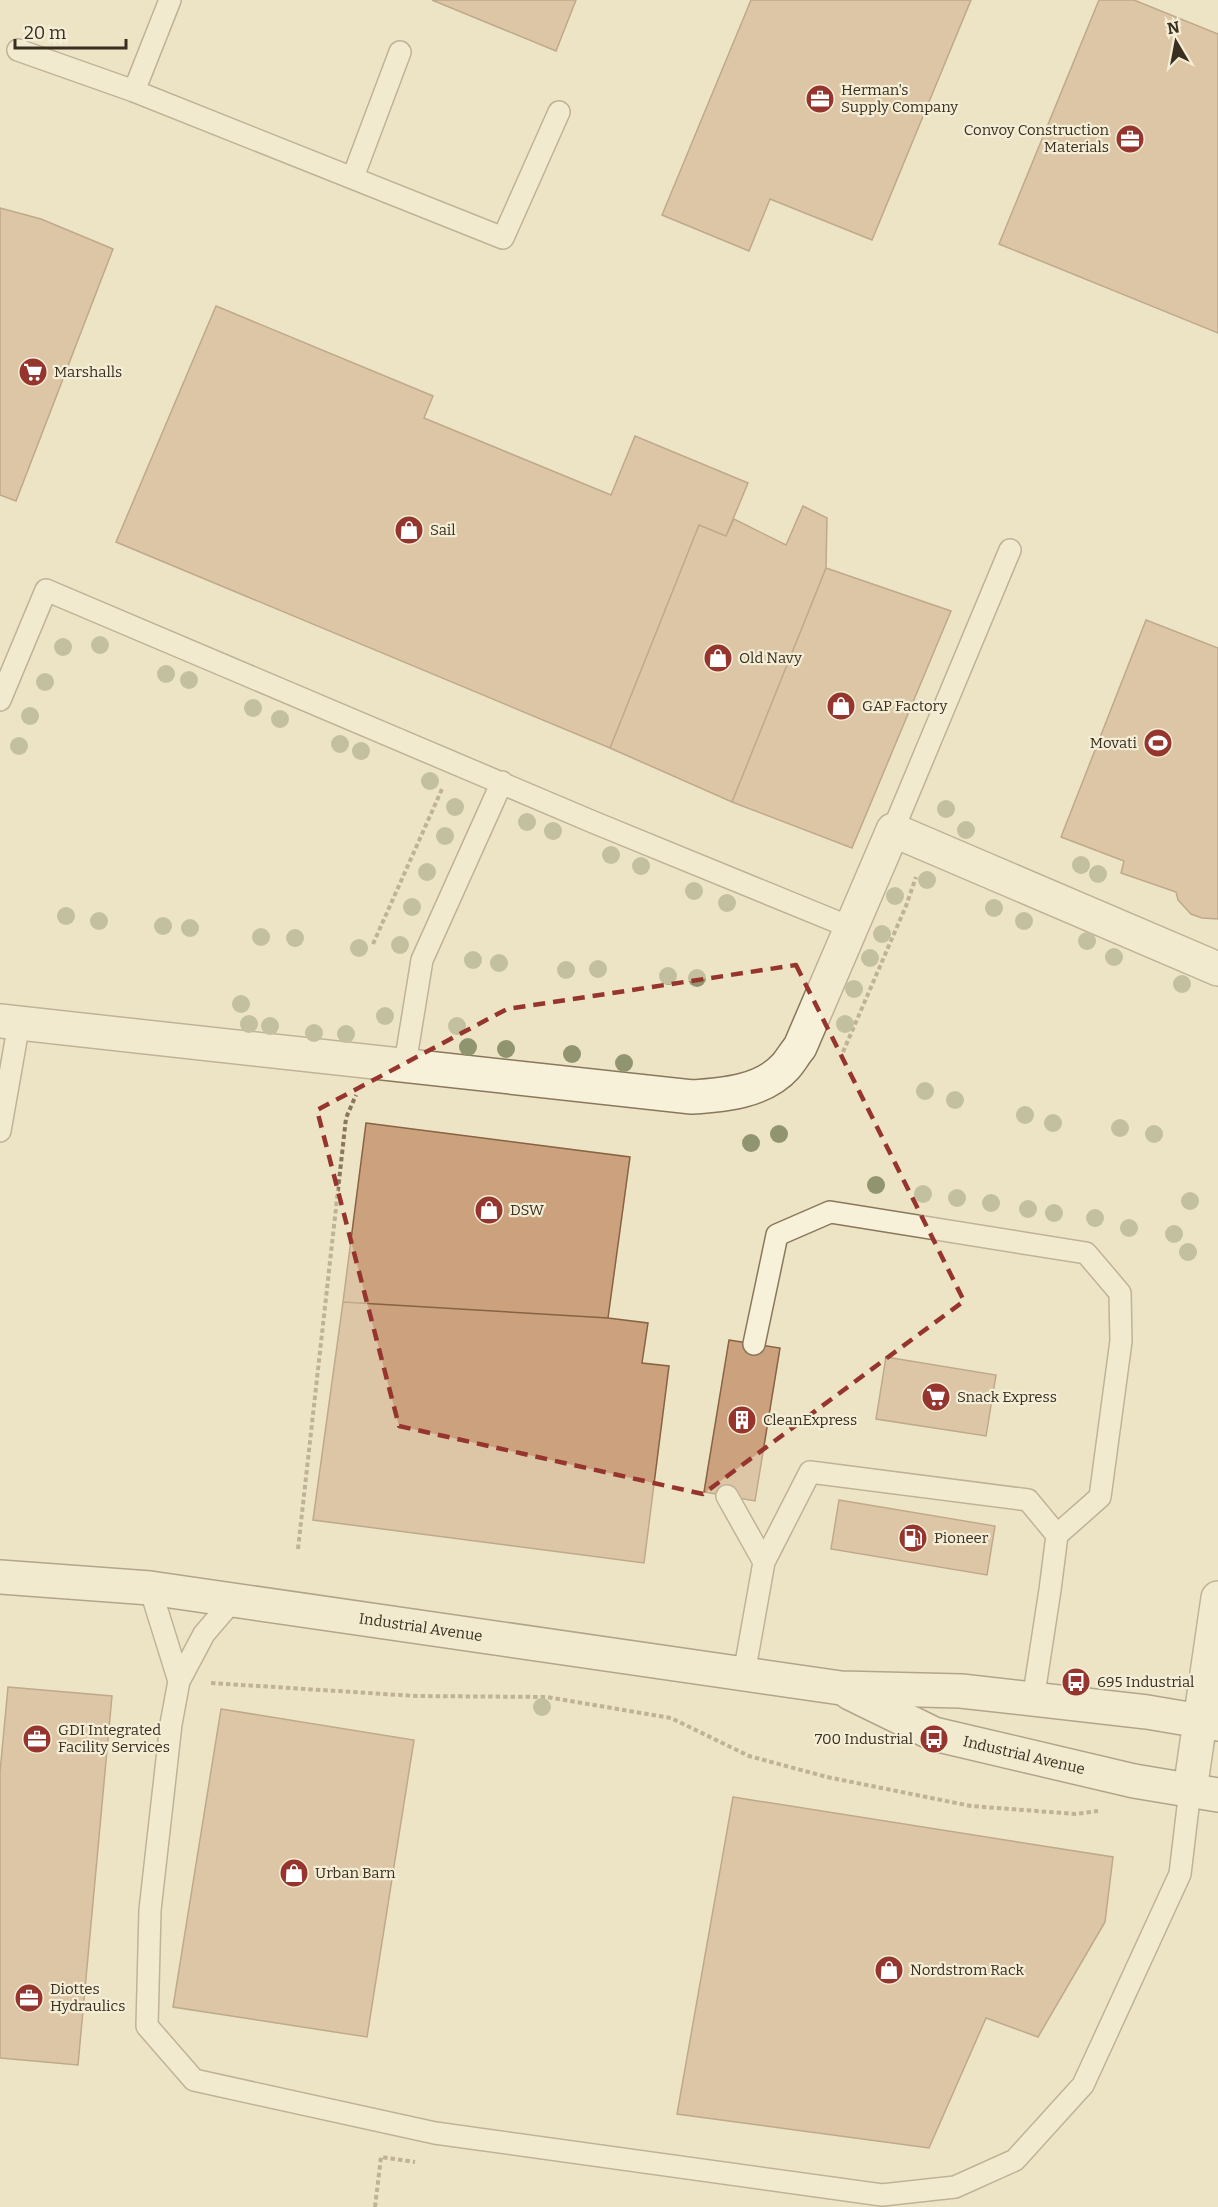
<svg xmlns="http://www.w3.org/2000/svg" width="1218" height="2207" font-family="Bitter,serif">
	<rect width="100%" height="100%" fill="#ede4c6"/>
	<path fill="#cba27d" stroke="#876243" stroke-width="1.5" d="M 432,0 L 576,0 L 556,51 Z
		M 751,0 L 971,0 L 872,240 L 770,199 L 749,251 L 662,215 Z
		M 1099,0 L 1134,0 L 1218,34 L 1218,333 L 999,244 Z
		M 0,208 L 41,219 L 113,249 L 16,501 L 0,495 Z
		M 216,306 L 433,396 L 424,418 L 611,495 L 635,436 L 748,483 L 726,536 L 699,525 L 610,748 L 116,542 Z
		M 803,506 L 827,518 L 826,568 L 732,802 L 610,748 L 699,525 L 726,536 L 734,519 L 786,545 Z
		M 826,568 L 951,611 L 852,848 L 732,802 Z
		M 1146,620 L 1218,648 L 1218,919 L 1202,918 L 1191,914 L 1178,900 L 1176,892 L 1121,873 L 1124,861 L 1061,837 Z
		M 366,1123 L 630,1157 L 608,1318 L 343,1302 Z
		M 343,1302 L 608,1318 L 648,1323 L 642,1363 L 669,1366 L 644,1563 L 313,1520 Z
		M 729,1340 L 780,1348 L 755,1501 L 704,1492 Z
		M 886,1357 L 996,1375 L 986,1436 L 876,1419 Z
		M 839,1500 L 995,1526 L 987,1575 L 831,1549 Z
		M 8,1687 L 112,1696 L 78,2065 L 0,2058 L 0,1772 Z
		M 221,1709 L 414,1740 L 367,2037 L 173,2007 Z
		M 733,1797 L 1113,1857 L 1105,1922 L 1038,2037 L 986,2018 L 929,2148 L 677,2114 Z"/>
	<g fill="none" stroke-linecap="round" stroke-linejoin="round">
		<g stroke="#89775c" stroke-width="24">
			<path id="service" d="M 170,0 L 134,91 L 503,238 L 559,112
				M 18,50 L 134,91
				M 353,177 L 400,52
				M 0,700 L 46,590 L 593,822 L 852,928
				M 893,830 L 1010,550
				M 405,1064 L 422,960 L 502,782
				M 0,1131 L 19,1023
				M 754,1344 L 777,1235 L 830,1212 L 1086,1253 L 1120,1293 L 1121,1341 L 1100,1497 L 1057,1535
				M 727,1496 L 764,1562
				M 150,1588 L 179,1681 L 204,1634 L 234,1599
				M 744,1674 L 764,1562 L 810,1472 L 1028,1500 L 1057,1535 L 1050,1590 L 1033,1700
				M 179,1681 L 171,1724 L 150,1910 L 147,2026 L 194,2080 L 435,2133 L 882,2195 L 955,2187 L 1015,2160 L 1083,2085 L 1180,1874 L 1190,1790"/>
		</g>
		<g stroke="#89775c" stroke-width="36">
			<path id="minor" d="M 0,1021 L 692,1097 C 723,1095 763,1092 786,1066 C 791,1060 795,1053 800,1047 L 893,830 L 1218,969
				M 1190,1790 L 1218,1598"/>
		</g>
		<g stroke="#6b583f" stroke-width="36">
			<g id="secondary">
				<path id="s1" d="M 0,1577 L 150,1588 L 841,1688 L 961,1691 L 1147,1712 L 1218,1724"/>
				<path id="s2" d="M 850,1693 L 934,1734 L 1134,1781 L 1218,1795"/>
			</g>
		</g>
		<path stroke="#89775c" stroke-width="4" stroke-dasharray="4.5 3" stroke-linecap="butt" d="M 373,944 L 442,789
			M 843,1052 L 906,906 L 916,877
			M 298,1549 L 346,1118 L 356,1095
			M 211,1683 L 416,1696 L 547,1697 L 671,1718 L 749,1756 L 827,1777 L 971,1806 L 1076,1814 L 1098,1811
			M 375,2207 L 381,2157 L 415,2162"/>
		<use href="#service" stroke="#f8f1da" stroke-width="21"/>
		<use href="#minor" stroke="#f8f1da" stroke-width="33"/>
		<use href="#secondary" stroke="#f8f1da" stroke-width="33"/>
	</g>
	<g fill="#91956f">
		<circle cx="100" cy="645" r="9"/>
		<circle cx="63" cy="647" r="9"/>
		<circle cx="166" cy="674" r="9"/>
		<circle cx="189" cy="680" r="9"/>
		<circle cx="45" cy="682" r="9"/>
		<circle cx="253" cy="708" r="9"/>
		<circle cx="30" cy="716" r="9"/>
		<circle cx="280" cy="719" r="9"/>
		<circle cx="340" cy="744" r="9"/>
		<circle cx="19" cy="746" r="9"/>
		<circle cx="361" cy="751" r="9"/>
		<circle cx="430" cy="781" r="9"/>
		<circle cx="455" cy="807" r="9"/>
		<circle cx="946" cy="809" r="9"/>
		<circle cx="527" cy="822" r="9"/>
		<circle cx="966" cy="830" r="9"/>
		<circle cx="553" cy="831" r="9"/>
		<circle cx="445" cy="836" r="9"/>
		<circle cx="611" cy="855" r="9"/>
		<circle cx="1081" cy="865" r="9"/>
		<circle cx="641" cy="866" r="9"/>
		<circle cx="427" cy="872" r="9"/>
		<circle cx="1098" cy="874" r="9"/>
		<circle cx="927" cy="880" r="9"/>
		<circle cx="694" cy="891" r="9"/>
		<circle cx="895" cy="896" r="9"/>
		<circle cx="727" cy="903" r="9"/>
		<circle cx="412" cy="907" r="9"/>
		<circle cx="994" cy="908" r="9"/>
		<circle cx="66" cy="916" r="9"/>
		<circle cx="99" cy="921" r="9"/>
		<circle cx="1024" cy="921" r="9"/>
		<circle cx="163" cy="926" r="9"/>
		<circle cx="190" cy="928" r="9"/>
		<circle cx="882" cy="934" r="9"/>
		<circle cx="261" cy="937" r="9"/>
		<circle cx="295" cy="938" r="9"/>
		<circle cx="1087" cy="941" r="9"/>
		<circle cx="400" cy="945" r="9"/>
		<circle cx="359" cy="948" r="9"/>
		<circle cx="1114" cy="957" r="9"/>
		<circle cx="870" cy="958" r="9"/>
		<circle cx="473" cy="960" r="9"/>
		<circle cx="499" cy="963" r="9"/>
		<circle cx="598" cy="969" r="9"/>
		<circle cx="566" cy="970" r="9"/>
		<circle cx="668" cy="976" r="9"/>
		<circle cx="697" cy="978" r="9"/>
		<circle cx="1182" cy="984" r="9"/>
		<circle cx="854" cy="989" r="9"/>
		<circle cx="241" cy="1004" r="9"/>
		<circle cx="385" cy="1016" r="9"/>
		<circle cx="249" cy="1024" r="9"/>
		<circle cx="845" cy="1024" r="9"/>
		<circle cx="270" cy="1026" r="9"/>
		<circle cx="457" cy="1026" r="9"/>
		<circle cx="314" cy="1033" r="9"/>
		<circle cx="346" cy="1034" r="9"/>
		<circle cx="468" cy="1047" r="9"/>
		<circle cx="506" cy="1049" r="9"/>
		<circle cx="572" cy="1054" r="9"/>
		<circle cx="624" cy="1063" r="9"/>
		<circle cx="925" cy="1091" r="9"/>
		<circle cx="955" cy="1100" r="9"/>
		<circle cx="1025" cy="1115" r="9"/>
		<circle cx="1053" cy="1123" r="9"/>
		<circle cx="1120" cy="1128" r="9"/>
		<circle cx="779" cy="1134" r="9"/>
		<circle cx="1154" cy="1134" r="9"/>
		<circle cx="751" cy="1143" r="9"/>
		<circle cx="876" cy="1185" r="9"/>
		<circle cx="923" cy="1194" r="9"/>
		<circle cx="957" cy="1198" r="9"/>
		<circle cx="1190" cy="1201" r="9"/>
		<circle cx="991" cy="1203" r="9"/>
		<circle cx="1028" cy="1209" r="9"/>
		<circle cx="1054" cy="1213" r="9"/>
		<circle cx="1095" cy="1218" r="9"/>
		<circle cx="1129" cy="1228" r="9"/>
		<circle cx="1174" cy="1234" r="9"/>
		<circle cx="1188" cy="1252" r="9"/>
		<circle cx="542" cy="1707" r="9"/>
	</g>
	<path d="M0 0H1218V2207H0ZM 796,965 L 964,1301 L 703,1494 L 399,1426 L 317,1110 L 507,1009 Z" fill="#ede4c6" fill-opacity=".55" fill-rule="evenodd"/>
	<path fill="none" stroke="#96342e" stroke-width="4.5" stroke-dasharray="12 8" stroke-linejoin="round" d="M 796,965 L 964,1301 L 703,1494 L 399,1426 L 317,1110 L 507,1009 Z"/>
	<defs>
		<g id="office-disc" transform="scale(1.5)"><circle r="9.5" fill="#96342e" stroke="#f5eed6"/><path d="M-6-3h4V-5.5h4V-3h4V5H-6ZM-1-4.5V-3h2v-1.5ZM-6 0V1H6V0Z" fill="#fff"/></g>
		<g id="supermarket-disc" transform="scale(1.5)"><circle r="9.5" fill="#96342e" stroke="#f5eed6"/><path d="M-6-5.5h2.5l.6 2H6L4.5 2H-2.5L-4.4-4H-6ZM-1.5 3.2a1.3 1.3 0 1 0 .1 0ZM3 3.2a1.3 1.3 0 1 0 .1 0Z" fill="#fff"/></g>
		<g id="shop-disc" transform="scale(1.5)"><circle r="9.5" fill="#96342e" stroke="#f5eed6"/><path d="M-5-2.5h2.3a2.7 3.5 0 0 1 5.4 0H5L5.5 6h-11ZM-1.5-2.5h3a1.5 2.3 0 0 0-3 0Z" fill="#fff"/></g>
		<g id="stadium-disc" transform="scale(1.5)"><circle r="9.5" fill="#96342e" stroke="#f5eed6"/><path d="M0-5a6.5 5 0 1 0 0 10a6.5 5 0 1 0 0-10ZM-3.5-1.8h7v3.6h-7Z" fill="#fff"/></g>
		<g id="building-disc" transform="scale(1.5)"><circle r="9.5" fill="#96342e" stroke="#f5eed6"/><path d="M-4-6H4V6H1V3H-1V6H-4ZM-2.5-4.3h1.7v1.8h-1.7ZM.8-4.3h1.7v1.8H.8ZM-2.5-1h1.7V.8h-1.7ZM.8-1h1.7V.8H.8Z" fill="#fff"/></g>
		<g id="fuel-disc" transform="scale(1.5)"><circle r="9.5" fill="#96342e" stroke="#f5eed6"/><path d="M-5.5-6h7V0h2V4h1.3V-2.5L3-4.5l.8-.8L6-3V5H2.5V1h-1V6h-7ZM-4.2-4.7v3.2H.2V-4.7Z" fill="#fff"/></g>
		<g id="bus-disc" transform="scale(1.5)"><circle r="9.5" fill="#96342e" stroke="#f5eed6"/><path d="M-5-6H5V4H4V6H2V4H-2V6H-4V4H-5ZM-3.5-4V0h7V-4ZM-3.5 1.2v1.5H-2V1.2ZM2 1.2v1.5H3.5V1.2Z" fill="#fff"/></g>
	</defs>
	<g fill-rule="evenodd">
		<use href="#office-disc" x="820" y="99"/>
		<use href="#office-disc" x="1130" y="139"/>
		<use href="#supermarket-disc" x="33" y="372"/>
		<use href="#shop-disc" x="409" y="530"/>
		<use href="#shop-disc" x="718" y="658"/>
		<use href="#shop-disc" x="841" y="706"/>
		<use href="#stadium-disc" x="1158" y="743"/>
		<use href="#shop-disc" x="489" y="1210"/>
		<use href="#supermarket-disc" x="936" y="1397"/>
		<use href="#building-disc" x="742" y="1420"/>
		<use href="#fuel-disc" x="913" y="1538"/>
		<use href="#bus-disc" x="1076" y="1682"/>
		<use href="#office-disc" x="37" y="1739"/>
		<use href="#bus-disc" x="934" y="1739"/>
		<use href="#shop-disc" x="294" y="1873"/>
		<use href="#shop-disc" x="889" y="1970"/>
		<use href="#office-disc" x="29" y="1998"/>
	</g>
	<g text-anchor="middle" dominant-baseline="central" stroke-width="4.5" stroke-linejoin="round" paint-order="stroke">
		<g font-size="15" fill="#392e20" stroke="#f5eed6" text-anchor="start">
			<text x="841" y="90">Herman's<tspan x="841" dy="17">Supply Company</tspan></text>
			<text x="1109" y="130" text-anchor="end">Convoy Construction<tspan x="1109" dy="17">Materials</tspan></text>
			<text x="54" y="372">Marshalls</text>
			<text x="430" y="530">Sail</text>
			<text x="739" y="658">Old Navy</text>
			<text x="862" y="706">GAP Factory</text>
			<text x="1137" y="743" text-anchor="end">Movati</text>
			<text x="510" y="1210">DSW</text>
			<text x="957" y="1397">Snack Express</text>
			<text x="763" y="1420">CleanExpress</text>
			<text x="934" y="1538">Pioneer</text>
			<text x="1097" y="1682">695 Industrial</text>
			<text x="58" y="1730">GDI Integrated<tspan x="58" dy="17">Facility Services</tspan></text>
			<text x="913" y="1739" text-anchor="end">700 Industrial</text>
			<text x="315" y="1873">Urban Barn</text>
			<text x="910" y="1970">Nordstrom Rack</text>
			<text x="50" y="1989">Diottes<tspan x="50" dy="17">Hydraulics</tspan></text>
		</g>
		<g font-size="15" fill="#392e20" stroke="#f5eed6">
			<text stroke="none"><textPath href="#s1" startOffset="424">Industrial Avenue</textPath></text>
			<text stroke="none"><textPath href="#s2" startOffset="186">Industrial Avenue</textPath></text>
		</g>
	</g>
	<g transform="translate(1176 42) rotate(350)" stroke="#f5eed6" stroke-width="4.5" paint-order="stroke">
	<path d="M0-4.5L10 22L0 15L-10 22Z" fill="#392e20"/>
	<text y="-9" font-size="16" font-weight="bold" text-anchor="middle" fill="#392e20">N</text>
	</g>
	<path d="M15 39v9h111v-9" fill="none" stroke="#392e20" stroke-width="3"/>
	<text x="24" y="39" font-size="18" fill="#392e20" stroke="#f5eed6" stroke-width="4.5" paint-order="stroke">20 m</text>
</svg>
